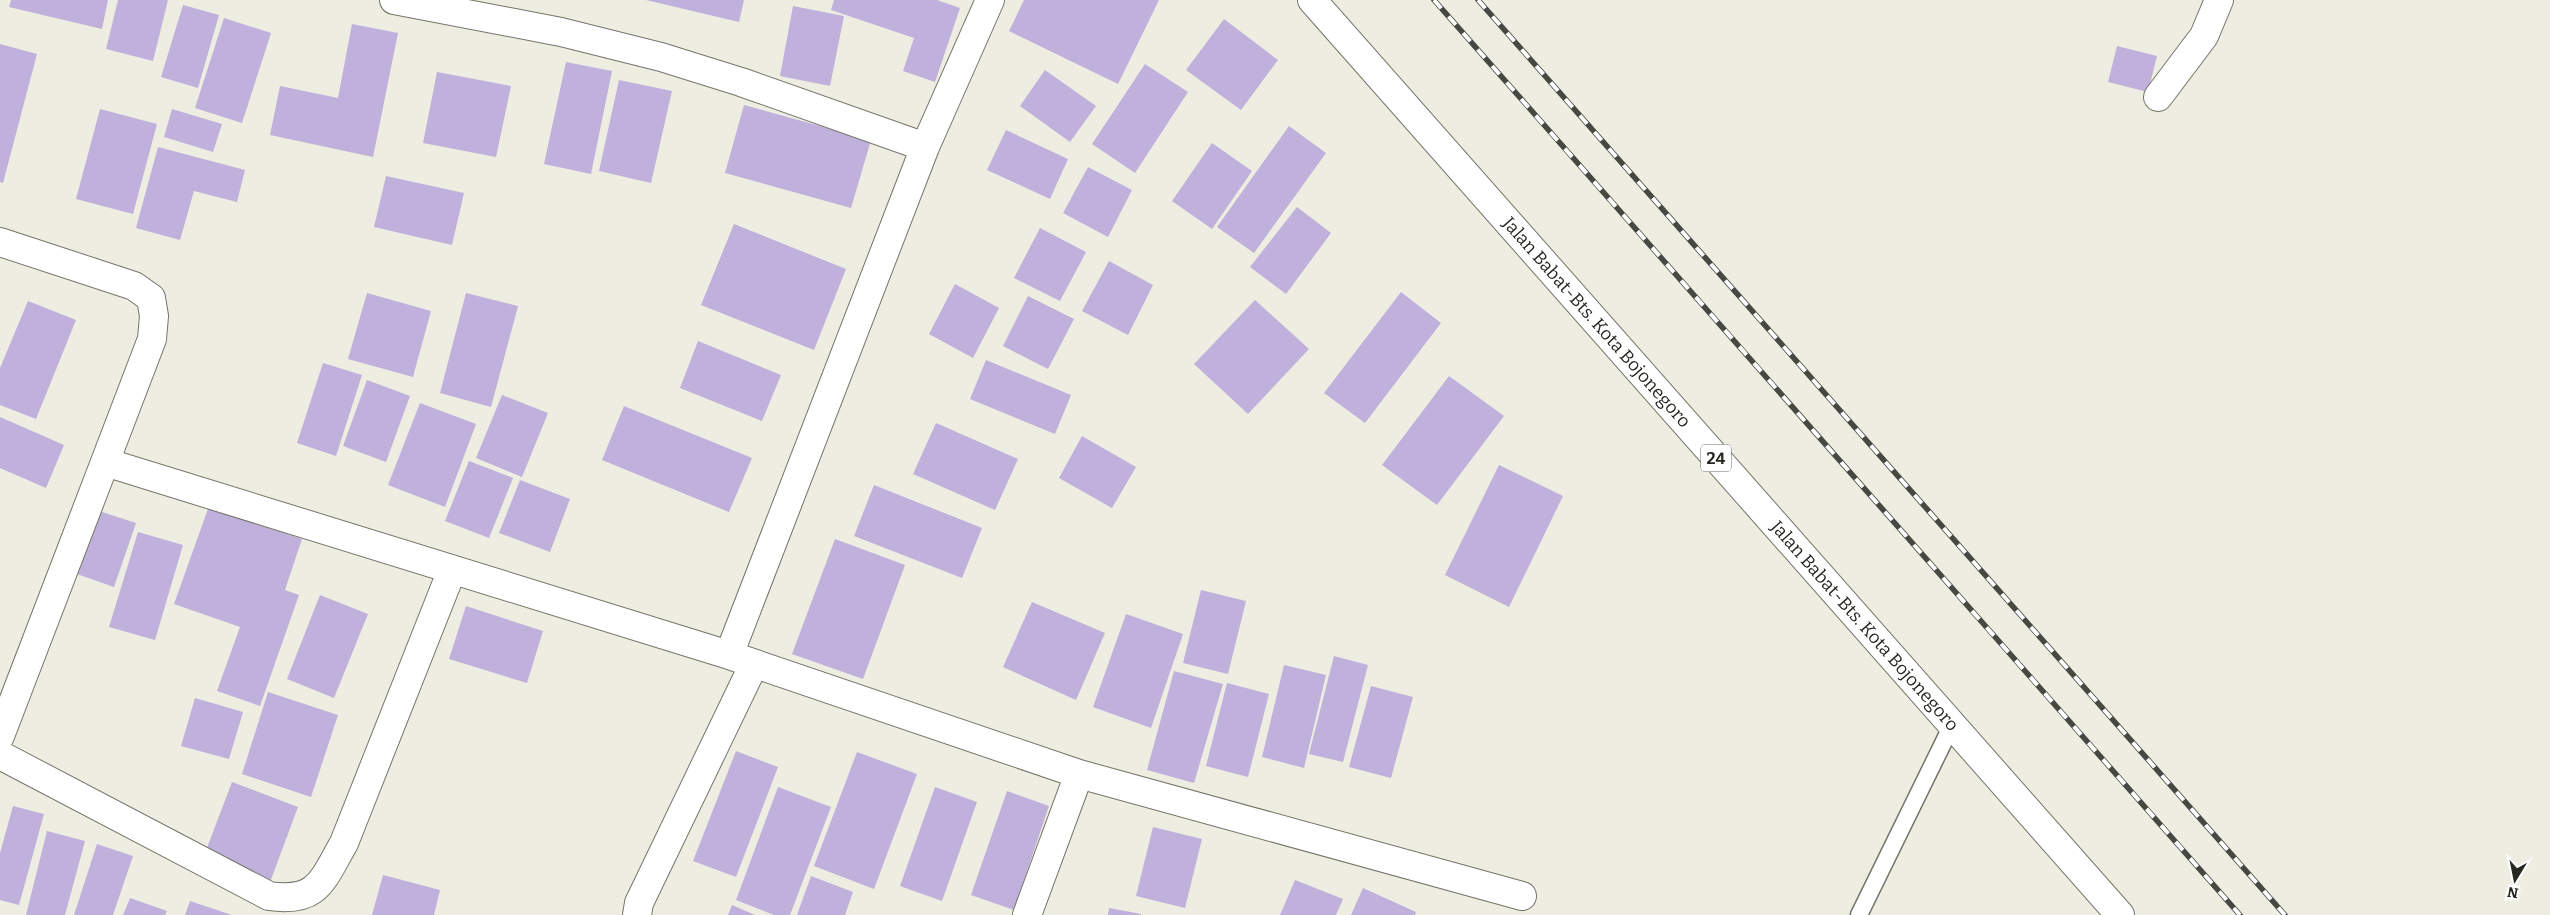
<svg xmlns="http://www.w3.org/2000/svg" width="2550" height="915" font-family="Bitter,serif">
	<rect width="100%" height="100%" fill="#edede1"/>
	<path fill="#bfb1dc" d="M 11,0 L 108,0 L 102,29 L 9,7 Z
		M 118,0 L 168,0 L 153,61 L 106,49 Z
		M 646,0 L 744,0 L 739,22 Z
		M 834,0 L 937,0 L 960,8 L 935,82 L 903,71 L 914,38 L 831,10 Z
		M 1024,0 L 1159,0 L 1118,84 L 1009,31 Z
		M 183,5 L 219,15 L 198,88 L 161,77 Z
		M 793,6 L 844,16 L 830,86 L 780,76 Z
		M 224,18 L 271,33 L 242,123 L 195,108 Z
		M 1224,19 L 1278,60 L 1241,110 L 1186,70 Z
		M 352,24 L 398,33 L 373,157 L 270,135 L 280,86 L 338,98 Z
		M 0,44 L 37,54 L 3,183 L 0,182 Z
		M 2117,46 L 2157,56 L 2148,92 L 2108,82 Z
		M 566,62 L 612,71 L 591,174 L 544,164 Z
		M 1145,64 L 1188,92 L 1135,173 L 1092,144 Z
		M 1045,70 L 1096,106 L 1070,142 L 1020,106 Z
		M 437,72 L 511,86 L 496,157 L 423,143 Z
		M 619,80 L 672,91 L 651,183 L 599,171 Z
		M 744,105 L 871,140 L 851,208 L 725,173 Z
		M 100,109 L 157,124 L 133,214 L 76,199 Z
		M 172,109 L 222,124 L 213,152 L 164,137 Z
		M 1289,126 L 1326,153 L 1254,253 L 1217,227 Z
		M 1006,130 L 1068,159 L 1050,199 L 987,170 Z
		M 1212,143 L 1252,171 L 1212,229 L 1172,201 Z
		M 158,147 L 245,170 L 237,202 L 194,191 L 180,240 L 136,228 Z
		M 1088,167 L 1132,190 L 1108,237 L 1063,213 Z
		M 386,176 L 464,193 L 452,245 L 374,227 Z
		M 1297,207 L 1331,233 L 1286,294 L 1250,267 Z
		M 734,224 L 846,269 L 814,350 L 701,305 Z
		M 1040,228 L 1086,252 L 1060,301 L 1014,278 Z
		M 1109,261 L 1153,285 L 1128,335 L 1082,311 Z
		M 955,284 L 999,308 L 973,358 L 929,334 Z
		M 1401,292 L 1441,323 L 1365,423 L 1324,393 Z
		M 367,293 L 431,311 L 413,377 L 348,359 Z
		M 466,293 L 518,306 L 491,407 L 440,393 Z
		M 1028,296 L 1074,319 L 1048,369 L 1003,346 Z
		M 1255,300 L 1309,349 L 1248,414 L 1194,364 Z
		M 28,301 L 76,320 L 36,419 L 0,405 L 0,368 Z
		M 698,341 L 781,375 L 762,421 L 680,388 Z
		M 986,360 L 1071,395 L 1055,434 L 970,399 Z
		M 323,363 L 362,375 L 336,456 L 297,443 Z
		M 1449,376 L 1504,416 L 1437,505 L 1382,465 Z
		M 367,380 L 410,396 L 386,462 L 343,446 Z
		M 502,395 L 548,413 L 522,477 L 476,458 Z
		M 420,403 L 476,424 L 445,507 L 388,485 Z
		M 624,406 L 752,458 L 729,512 L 602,460 Z
		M 0,417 L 64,445 L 46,488 L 0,468 Z
		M 936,423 L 1018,459 L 995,510 L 913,474 Z
		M 1082,436 L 1136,467 L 1112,508 L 1059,478 Z
		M 469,461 L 513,478 L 489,538 L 445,521 Z
		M 1499,465 L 1563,496 L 1509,607 L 1445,575 Z
		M 520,480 L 570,499 L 550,552 L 499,533 Z
		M 874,485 L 982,528 L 962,578 L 854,536 Z
		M 209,506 L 302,539 L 285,590 L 299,595 L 260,706 L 217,691 L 240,627 L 174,604 Z
		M 96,510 L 136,523 L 114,587 L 74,573 Z
		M 138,532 L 183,545 L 155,640 L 109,627 Z
		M 835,539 L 905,565 L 863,679 L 792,654 Z
		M 1201,590 L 1246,601 L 1228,674 L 1183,663 Z
		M 320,595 L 368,614 L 334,698 L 287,679 Z
		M 1032,602 L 1105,633 L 1076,700 L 1003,667 Z
		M 466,606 L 543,631 L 527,683 L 449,659 Z
		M 1126,614 L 1183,634 L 1151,728 L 1093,707 Z
		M 1334,656 L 1368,665 L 1343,762 L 1309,754 Z
		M 1284,665 L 1326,675 L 1304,768 L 1262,757 Z
		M 1174,671 L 1223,684 L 1194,783 L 1147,770 Z
		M 1227,683 L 1269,694 L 1248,777 L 1206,766 Z
		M 1371,686 L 1413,697 L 1391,778 L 1349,767 Z
		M 268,692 L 338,715 L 311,797 L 242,774 Z
		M 195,698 L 243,712 L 229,759 L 181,746 Z
		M 736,751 L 778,767 L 736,877 L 693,861 Z
		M 857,752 L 917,774 L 874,889 L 814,866 Z
		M 232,782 L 298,807 L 269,885 L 202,861 Z
		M 778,787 L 831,807 L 790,915 L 774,915 L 736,900 Z
		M 935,787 L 977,802 L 942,901 L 900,886 Z
		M 1007,791 L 1049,806 L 1014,910 L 971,895 Z
		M 13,806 L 44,814 L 19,905 L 0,900 L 0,853 Z
		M 1153,827 L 1202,839 L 1185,908 L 1136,896 Z
		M 47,831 L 85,841 L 65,915 L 26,915 Z
		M 97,844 L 133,856 L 113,915 L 74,915 Z
		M 383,875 L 440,890 L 434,915 L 372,915 Z
		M 811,876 L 853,892 L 845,915 L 797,915 Z
		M 1295,880 L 1343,899 L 1336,915 L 1280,915 Z
		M 1363,888 L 1416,912 L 1415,915 L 1351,915 Z
		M 130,898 L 167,911 L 165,915 L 123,915 Z
		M 190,901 L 232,915 L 185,915 Z
		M 732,905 L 755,915 L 728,915 Z
		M 1109,908 L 1141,914 L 1141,915 L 1108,915 Z"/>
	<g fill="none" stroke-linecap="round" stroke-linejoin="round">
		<g stroke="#747469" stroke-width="19">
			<path id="service" d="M 1859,915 L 1952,725"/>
		</g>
		<g stroke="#747469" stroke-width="30">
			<path id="minor" d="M 394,0 L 561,32 L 661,57 L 741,82 L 925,147
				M 2158,97 L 2204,36 L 2219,0
				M 0,242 L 134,286 L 151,298 L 154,316 L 152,339 L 105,462 L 729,655 L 1079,774 L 1522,896
				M 729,655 L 925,147 L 990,0
				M 0,736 L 105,462
				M 0,755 L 269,896 C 318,903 322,881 344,843 L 452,570
				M 637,915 L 639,903 L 754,664
				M 1027,915 L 1079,774"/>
		</g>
		<g stroke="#747469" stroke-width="30">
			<g id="trunk">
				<path id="s1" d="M 1312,0 L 2120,915"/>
			</g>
		</g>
		<use href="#service" stroke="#fff" stroke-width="16"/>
		<use href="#minor" stroke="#fff" stroke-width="28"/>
		<use href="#trunk" stroke="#fff" stroke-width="28"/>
		<g stroke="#484842" stroke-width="5.5">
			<path id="rail" d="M 1434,0 L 2240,915
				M 1478,0 L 2285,915"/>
		</g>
		<use href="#rail" stroke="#fff" stroke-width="4" stroke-dasharray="11" stroke-linecap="butt"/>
	</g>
	<g text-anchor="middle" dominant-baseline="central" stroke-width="4.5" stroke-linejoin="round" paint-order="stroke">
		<rect fill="#fff" stroke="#686864" stroke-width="1" x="1701" y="444.5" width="30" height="27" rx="4"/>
		<g font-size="16" font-weight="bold" fill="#272722">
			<text x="1716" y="458">24</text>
		</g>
		<g font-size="18" fill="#272722" stroke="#fff">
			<text stroke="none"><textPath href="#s1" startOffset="430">Jalan Babat-Bts. Kota Bojonegoro</textPath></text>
			<text stroke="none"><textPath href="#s1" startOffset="835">Jalan Babat-Bts. Kota Bojonegoro</textPath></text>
		</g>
	</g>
	<g transform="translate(2515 880) rotate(190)" stroke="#ffffff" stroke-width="4" paint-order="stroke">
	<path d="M0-4L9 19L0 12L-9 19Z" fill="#272722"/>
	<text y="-8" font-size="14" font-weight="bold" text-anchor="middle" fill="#272722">N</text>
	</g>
</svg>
